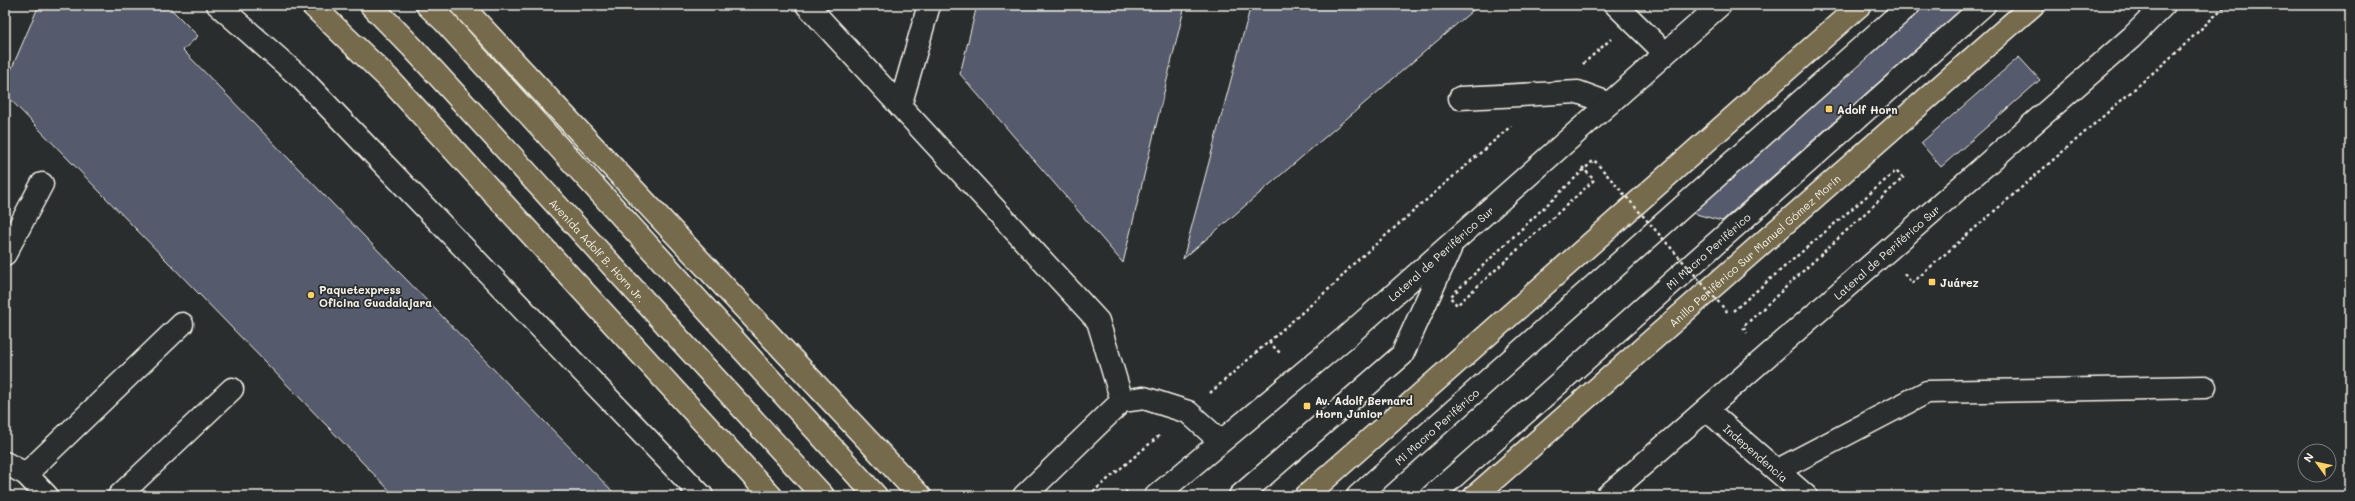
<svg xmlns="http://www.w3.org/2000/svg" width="2355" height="501" font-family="Mali,sans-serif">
	<rect width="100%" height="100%" fill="#2a2d2e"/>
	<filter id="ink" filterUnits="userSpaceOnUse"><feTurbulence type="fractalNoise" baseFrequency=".025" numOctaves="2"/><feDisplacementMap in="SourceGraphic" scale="8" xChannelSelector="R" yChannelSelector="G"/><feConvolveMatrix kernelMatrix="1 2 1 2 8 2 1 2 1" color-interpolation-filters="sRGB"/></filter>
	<g filter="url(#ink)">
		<path fill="#555a6c" stroke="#f4f1e8" d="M 39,5 L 167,5 L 198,36 L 183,50 L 617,496 L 395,496 L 5,94 L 5,84 Z
			M 977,5 L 1185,5 L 1123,263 L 960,74 Z
			M 1251,5 L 1479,5 L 1183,259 Z
			M 1925,5 L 1966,5 L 1722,221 L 1692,213 Z
			M 2019,57 L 2040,80 L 1941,167 L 1921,143 Z"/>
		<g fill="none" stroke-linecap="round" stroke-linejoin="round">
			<g stroke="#f4f1e8" stroke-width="25">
				<g id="minor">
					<path d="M 218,5 L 303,80 L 702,496"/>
					<path d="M 807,5 L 1098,321 L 1122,401"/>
					<path d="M 1616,5 L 1665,53"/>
					<path d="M 1460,98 L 1578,92 L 1608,103"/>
					<path d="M 900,106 L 929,5"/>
					<path d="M 5,254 L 42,184"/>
					<path id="s1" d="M 1707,410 L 1806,496"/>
					<path d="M 5,463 L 26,474 L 47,496"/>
					<path d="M 1778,470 L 1927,392 L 2205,387"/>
					<path d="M 26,474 L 182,324"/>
					<path d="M 119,496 L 232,389"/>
					<path d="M 1024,496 L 1122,401 L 1144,398 L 1188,412 L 1220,441"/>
					<path id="s2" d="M 1156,496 L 1345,338 L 1720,5"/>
					<path d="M 1240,496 L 1402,355 L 1450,249"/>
					<path id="s3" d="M 1358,496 L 1909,5"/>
					<path id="s4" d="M 1432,496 L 1984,5"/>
					<path id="s5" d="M 1607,496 L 2132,37 L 2164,5"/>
				</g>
			</g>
			<g stroke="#f4f1e8" stroke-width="25">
				<g id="major">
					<path d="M 312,5 L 388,78 L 771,496"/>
					<path id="s6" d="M 371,5 L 412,47 L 823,496"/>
					<path d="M 427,5 L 445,22 L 876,496"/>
					<path d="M 461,5 L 920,496"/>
				</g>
			</g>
			<g stroke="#f4f1e8" stroke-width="25">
				<g id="highway">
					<path d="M 1306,496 L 1860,5"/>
					<path id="s7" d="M 1475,496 L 2033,5"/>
				</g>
			</g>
			<path stroke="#f4f1e8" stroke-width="2.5" stroke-dasharray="3 3" stroke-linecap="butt" d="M 2194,9 L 2198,5
				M 1583,64 L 1611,39
				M 1582,167 L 1594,180
				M 1904,274 L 1912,283 L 2178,51 L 2226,5
				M 1733,311 L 1896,171 L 1903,178 L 1743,327 L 1747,333
				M 1269,342 L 1280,353
				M 1210,393 L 1338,281 L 1352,265 L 1511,126
				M 1088,496 L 1160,435
				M 1121,496 L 1127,491"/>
			<use href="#minor" stroke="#2a2d2e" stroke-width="22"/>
			<use href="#major" stroke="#746b4b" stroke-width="22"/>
			<use href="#highway" stroke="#746b4b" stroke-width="22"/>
			<path stroke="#f4f1e8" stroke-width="2.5" stroke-dasharray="3 3" stroke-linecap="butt" d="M 1594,180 L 1457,305 L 1450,297 L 1594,160 L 1729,314"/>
		</g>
	</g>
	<g fill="#ffd166" stroke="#2a2d2e" stroke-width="1.5">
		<rect x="1825" y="105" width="8" height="8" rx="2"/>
		<rect x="1928" y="278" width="8" height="8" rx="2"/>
		<circle cx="311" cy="295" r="4"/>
		<rect x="1303" y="402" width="8" height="8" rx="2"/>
	</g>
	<g text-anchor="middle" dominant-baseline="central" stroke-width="3.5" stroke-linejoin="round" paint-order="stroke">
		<g font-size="11" font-weight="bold" fill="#f4f1e8" stroke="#2a2d2e" text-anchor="start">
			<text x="1837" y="109">Adolf Horn</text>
			<text x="1940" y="282">Juárez</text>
			<text x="319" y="289">Paquetexpress<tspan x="319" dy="13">Oficina Guadalajara</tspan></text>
			<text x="1315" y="400">Av. Adolf Bernard<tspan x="1315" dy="13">Horn Junior</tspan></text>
		</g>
		<g font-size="11" fill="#f4f1e8" stroke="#2a2d2e">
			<text stroke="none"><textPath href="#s6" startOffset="334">Avenida Adolf B. Horn Jr.</textPath></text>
			<text stroke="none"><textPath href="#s4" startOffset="369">Mi Macro Periférico</textPath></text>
			<text stroke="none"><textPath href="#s7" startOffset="372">Anillo Periférico Sur Manuel Gómez Morín</textPath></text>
			<text stroke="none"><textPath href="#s2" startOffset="374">Lateral de Periférico Sur</textPath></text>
			<text stroke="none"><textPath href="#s5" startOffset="371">Lateral de Periférico Sur</textPath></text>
			<text stroke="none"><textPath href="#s3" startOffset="105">Mi Macro Periférico</textPath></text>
			<text stroke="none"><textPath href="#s1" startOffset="65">Independencia</textPath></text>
		</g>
	</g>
	<rect width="2355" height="501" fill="none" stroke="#2a2d2e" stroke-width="20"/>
	<rect x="10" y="10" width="2335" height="481" fill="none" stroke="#f4f1e8" stroke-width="1.5" filter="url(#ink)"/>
	<g transform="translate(2317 463) rotate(303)"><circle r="19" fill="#2a2d2e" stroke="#7b7b78"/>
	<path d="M0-3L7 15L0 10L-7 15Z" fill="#ffd166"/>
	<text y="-6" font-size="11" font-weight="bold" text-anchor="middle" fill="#f4f1e8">N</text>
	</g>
</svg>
